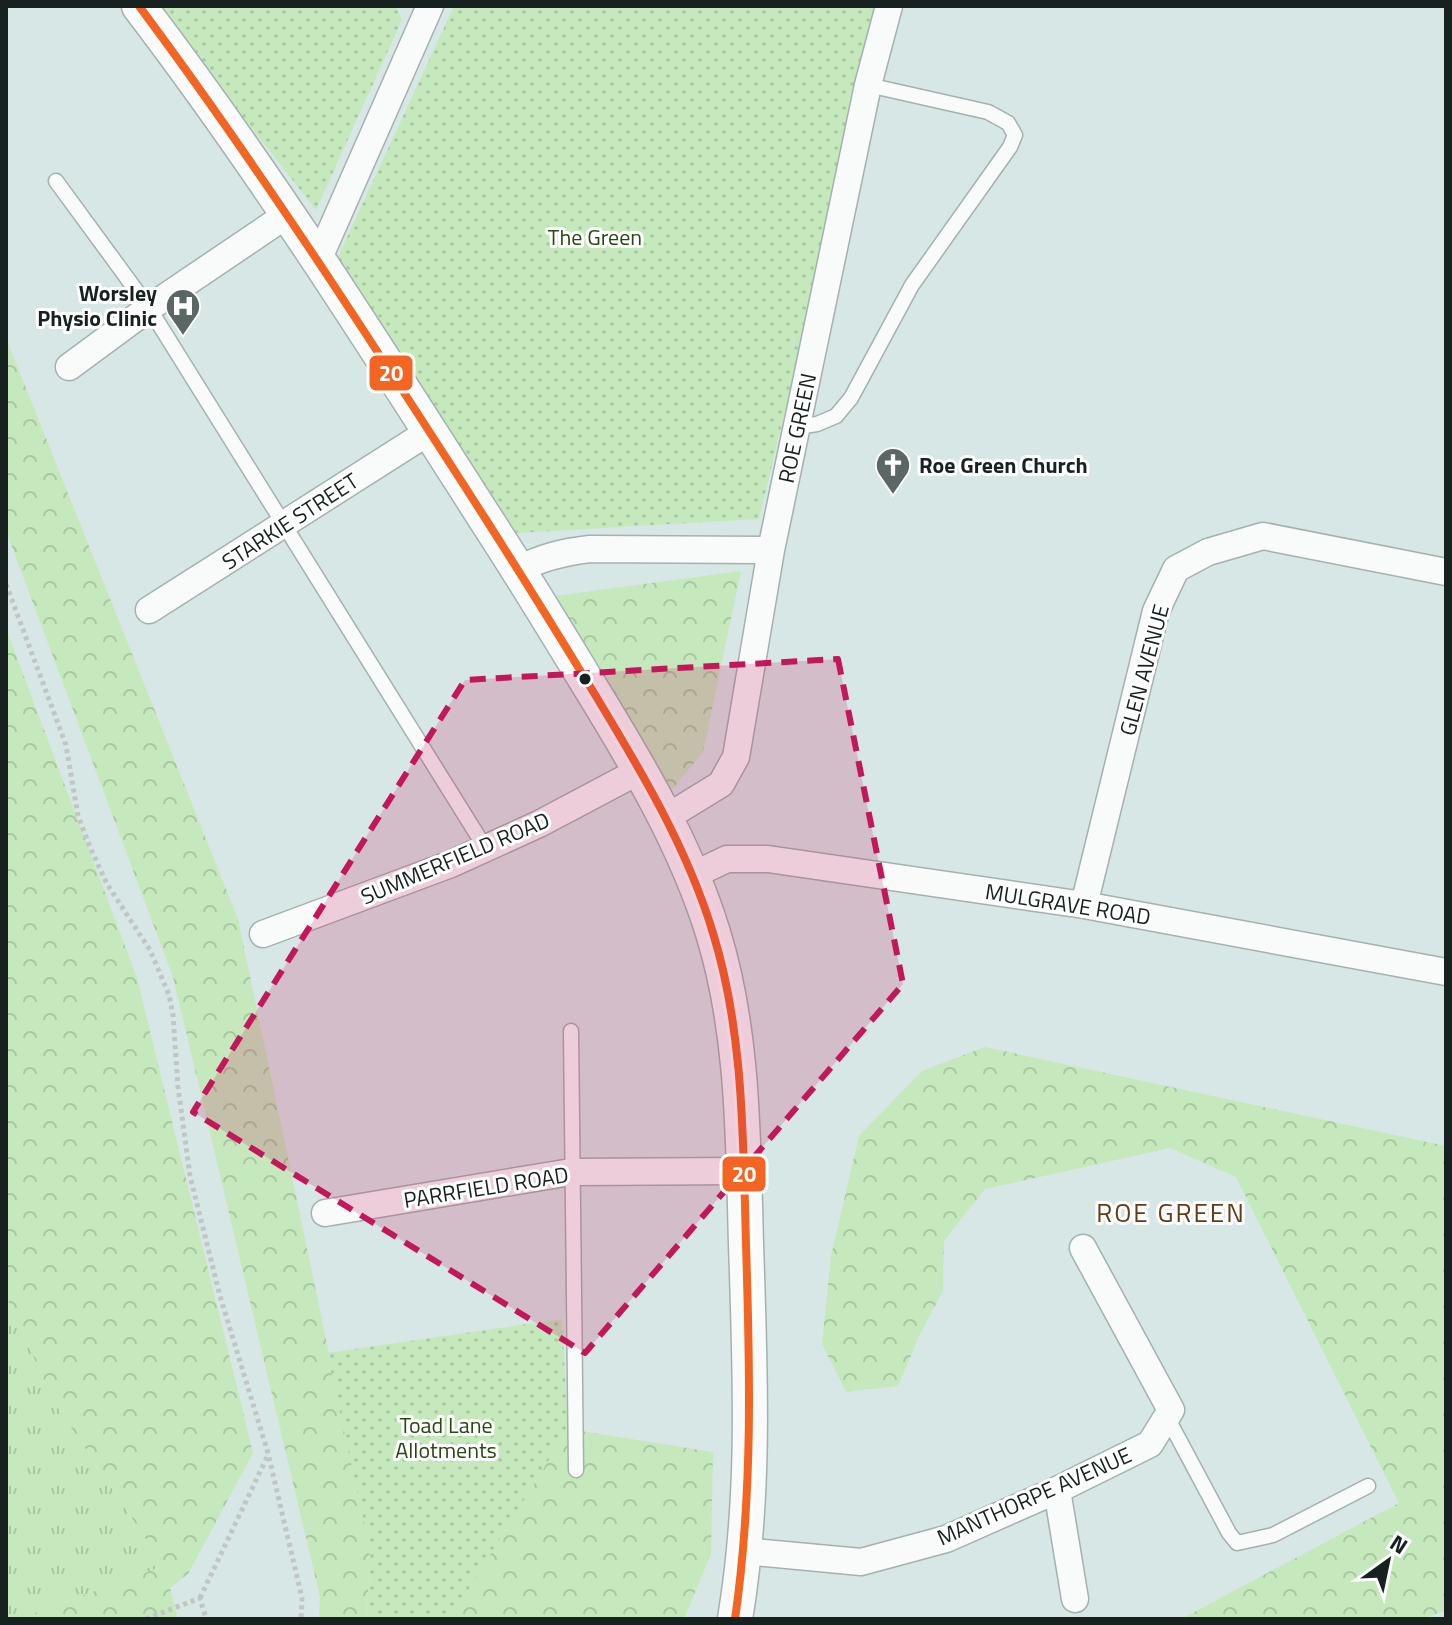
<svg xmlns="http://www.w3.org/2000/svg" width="1452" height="1625" font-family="'Titillium Web',sans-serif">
	<defs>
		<pattern id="grass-tufts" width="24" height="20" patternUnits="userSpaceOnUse" patternTransform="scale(2)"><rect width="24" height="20" fill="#c5e9bc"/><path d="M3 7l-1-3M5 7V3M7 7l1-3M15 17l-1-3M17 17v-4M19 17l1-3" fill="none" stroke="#a8c8a1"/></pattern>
		<pattern id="forest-crowns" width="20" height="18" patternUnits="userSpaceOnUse" patternTransform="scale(2)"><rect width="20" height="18" fill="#c5e9bc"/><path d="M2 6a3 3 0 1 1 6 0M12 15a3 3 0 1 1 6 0" fill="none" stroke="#a8c8a1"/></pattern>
		<pattern id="park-dots" width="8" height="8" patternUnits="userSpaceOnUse" patternTransform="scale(2)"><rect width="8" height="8" fill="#c5e9bc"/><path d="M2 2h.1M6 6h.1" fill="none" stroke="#a8c8a1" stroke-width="1.8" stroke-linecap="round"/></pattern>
	</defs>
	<rect width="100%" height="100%" fill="#d7e7e5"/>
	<path fill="url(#grass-tufts)" d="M 6,1296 L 54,1402 L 164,1566 L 18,1619 L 6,1619 Z"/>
	<path fill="url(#forest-crowns)" d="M 6,338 L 238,919 L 370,1549 L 367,1619 L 319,1619 L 320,1597 L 173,977 L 6,531 Z
		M 741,571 L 703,752 L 671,791 L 555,596 Z
		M 6,628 L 137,978 L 253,1453 L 188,1574 L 170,1588 L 178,1619 L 18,1619 L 164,1566 L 54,1402 L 6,1296 Z
		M 985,1047 L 1446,1146 L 1446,1610 L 1424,1619 L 1181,1619 L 1399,1503 L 1236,1177 L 1170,1148 L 985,1189 L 944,1241 L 943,1291 L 920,1334 L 898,1386 L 846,1392 L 822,1344 L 831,1256 L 859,1136 L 922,1071 Z
		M 568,1429 L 713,1452 L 711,1554 L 684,1619 L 450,1619 Z"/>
	<path fill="url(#park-dots)" d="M 156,6 L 396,6 L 402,20 L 316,210 Z
		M 454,6 L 883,6 L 759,519 L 517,533 L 337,259 Z
		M 562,1319 L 568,1429 L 450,1619 L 367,1619 L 370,1549 L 327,1353 Z"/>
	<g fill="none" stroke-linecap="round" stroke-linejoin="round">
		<g stroke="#a4b1af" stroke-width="17">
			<path id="service" d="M 56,181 L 149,308 L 486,849
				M 797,427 L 817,424 L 836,416 L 851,398 L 912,285 L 1010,147 L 1015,135 L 1008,123 L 988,112 L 868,85
				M 571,1031 L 576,1470
				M 1167,1417 L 1229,1533 L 1237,1543 L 1273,1535 L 1368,1486"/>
		</g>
		<g stroke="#a4b1af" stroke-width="29">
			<path id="minor" d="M 319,258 L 430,6
				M 69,367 L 149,308 L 288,214
				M 518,570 C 541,557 564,552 590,549 L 771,550
				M 149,610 L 430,431
				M 664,819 L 721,784 L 736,757 L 771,550 L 868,85 L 889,6
				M 691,876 L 727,859 L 768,859 L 1084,905 L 1446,972
				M 1084,905 L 1156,611 L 1176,569 L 1208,552 L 1263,536 L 1446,572
				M 263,934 L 451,864 L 539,824 L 641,770
				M 325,1213 L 571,1172 L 744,1171
				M 1057,1490 L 1075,1599
				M 744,1551 L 861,1562 L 946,1539 L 1057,1490 L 1150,1444 L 1171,1410 L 1083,1248"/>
		</g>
		<g stroke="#a4b1af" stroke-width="37">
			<path id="tertiary" d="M 139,6 C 264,170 374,344 485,518 C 521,573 555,629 589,685 C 637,763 686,845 713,933 C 744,1033 743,1140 746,1244 C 750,1369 756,1494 735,1619"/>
		</g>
		<path stroke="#c0c6c5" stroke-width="5" stroke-dasharray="4 4" stroke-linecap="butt" d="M 6,584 L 66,745 L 78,816 L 90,847 L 107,884 L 150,950 L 169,995 L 173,1015 L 178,1087 L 190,1176 L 220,1296 L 268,1453 L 302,1598 L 301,1619
			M 200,1598 L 268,1455
			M 146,1619 L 200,1598 L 206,1619"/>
		<use href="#service" stroke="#f9fbfb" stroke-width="14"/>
		<use href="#minor" stroke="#f9fbfb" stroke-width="26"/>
		<use href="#tertiary" stroke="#f9fbfb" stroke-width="34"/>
		<g stroke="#fff" stroke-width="14">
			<path id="bus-1" d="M 139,6 C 262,171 373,344 485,518 C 522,576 558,634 594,693 C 640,769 687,847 713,933 C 744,1033 743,1140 746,1244 C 750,1370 753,1494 735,1619"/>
		</g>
		<use href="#bus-1" stroke="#f26522" stroke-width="8"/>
	</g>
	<path fill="#c2185b" fill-opacity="0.2" stroke="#c2185b" stroke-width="6" stroke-dasharray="16 10" stroke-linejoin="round" d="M 838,659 L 903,984 L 585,1353 L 193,1112 L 465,680 Z"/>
	<defs>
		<g id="hospital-pin" transform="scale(1.8)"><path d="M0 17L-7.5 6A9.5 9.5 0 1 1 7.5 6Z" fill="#5a6765" stroke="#fff"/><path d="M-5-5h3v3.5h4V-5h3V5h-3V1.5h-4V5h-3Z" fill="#fff"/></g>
		<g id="church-pin" transform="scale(1.8)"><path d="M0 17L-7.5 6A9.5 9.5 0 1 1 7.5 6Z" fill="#5a6765" stroke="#fff"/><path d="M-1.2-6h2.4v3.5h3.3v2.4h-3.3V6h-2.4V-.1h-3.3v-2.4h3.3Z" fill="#fff"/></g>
	</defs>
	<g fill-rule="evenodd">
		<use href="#hospital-pin" x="183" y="306"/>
		<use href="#church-pin" x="893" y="465"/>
	</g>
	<circle fill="#172220" stroke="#fff" stroke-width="3" cx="585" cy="679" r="7"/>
	<g text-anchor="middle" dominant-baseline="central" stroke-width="6" stroke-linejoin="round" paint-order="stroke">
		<g font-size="22" fill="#284811" stroke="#fff">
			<text x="595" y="237">The Green</text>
			<text x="446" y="1425">Toad Lane<tspan x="446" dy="25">Allotments</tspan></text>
		</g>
		<g font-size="22" font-weight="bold" fill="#172220" stroke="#fff" text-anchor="end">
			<text x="157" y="293">Worsley<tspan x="157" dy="25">Physio Clinic</tspan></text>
			<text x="919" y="465" text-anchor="start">Roe Green Church</text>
		</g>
		<g font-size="22" fill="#172220" stroke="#fff">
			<text transform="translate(797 428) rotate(-78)">ROE GREEN</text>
			<text transform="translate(290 521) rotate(-33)">STARKIE STREET</text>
			<text transform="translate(1144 670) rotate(-75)">GLEN AVENUE</text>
			<text transform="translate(455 858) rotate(-23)">SUMMERFIELD ROAD</text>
			<text transform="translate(1068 904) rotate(9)">MULGRAVE ROAD</text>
			<text transform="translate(486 1187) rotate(-9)">PARRFIELD ROAD</text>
			<text transform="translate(1034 1496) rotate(-24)">MANTHORPE AVENUE</text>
		</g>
		<g font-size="26" letter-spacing="2" fill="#663a15" stroke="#fff">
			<text x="1171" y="1212">ROE GREEN</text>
		</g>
	</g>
	<g stroke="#fff" stroke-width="3">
		<rect x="368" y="354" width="46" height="38" rx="8" fill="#f26522"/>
		<rect x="721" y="1155" width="46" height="38" rx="8" fill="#f26522"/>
	</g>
	<g font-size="22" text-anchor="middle" font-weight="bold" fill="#fff">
		<text x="391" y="381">20</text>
		<text x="744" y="1182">20</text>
	</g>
	<rect width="1452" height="1625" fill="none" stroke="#172220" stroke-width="16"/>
	<g transform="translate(1388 1561) rotate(33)" stroke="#ffffff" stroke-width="6" paint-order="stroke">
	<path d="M0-6L14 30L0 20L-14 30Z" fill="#172220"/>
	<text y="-12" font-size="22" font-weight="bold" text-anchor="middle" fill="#172220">N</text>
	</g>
</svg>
